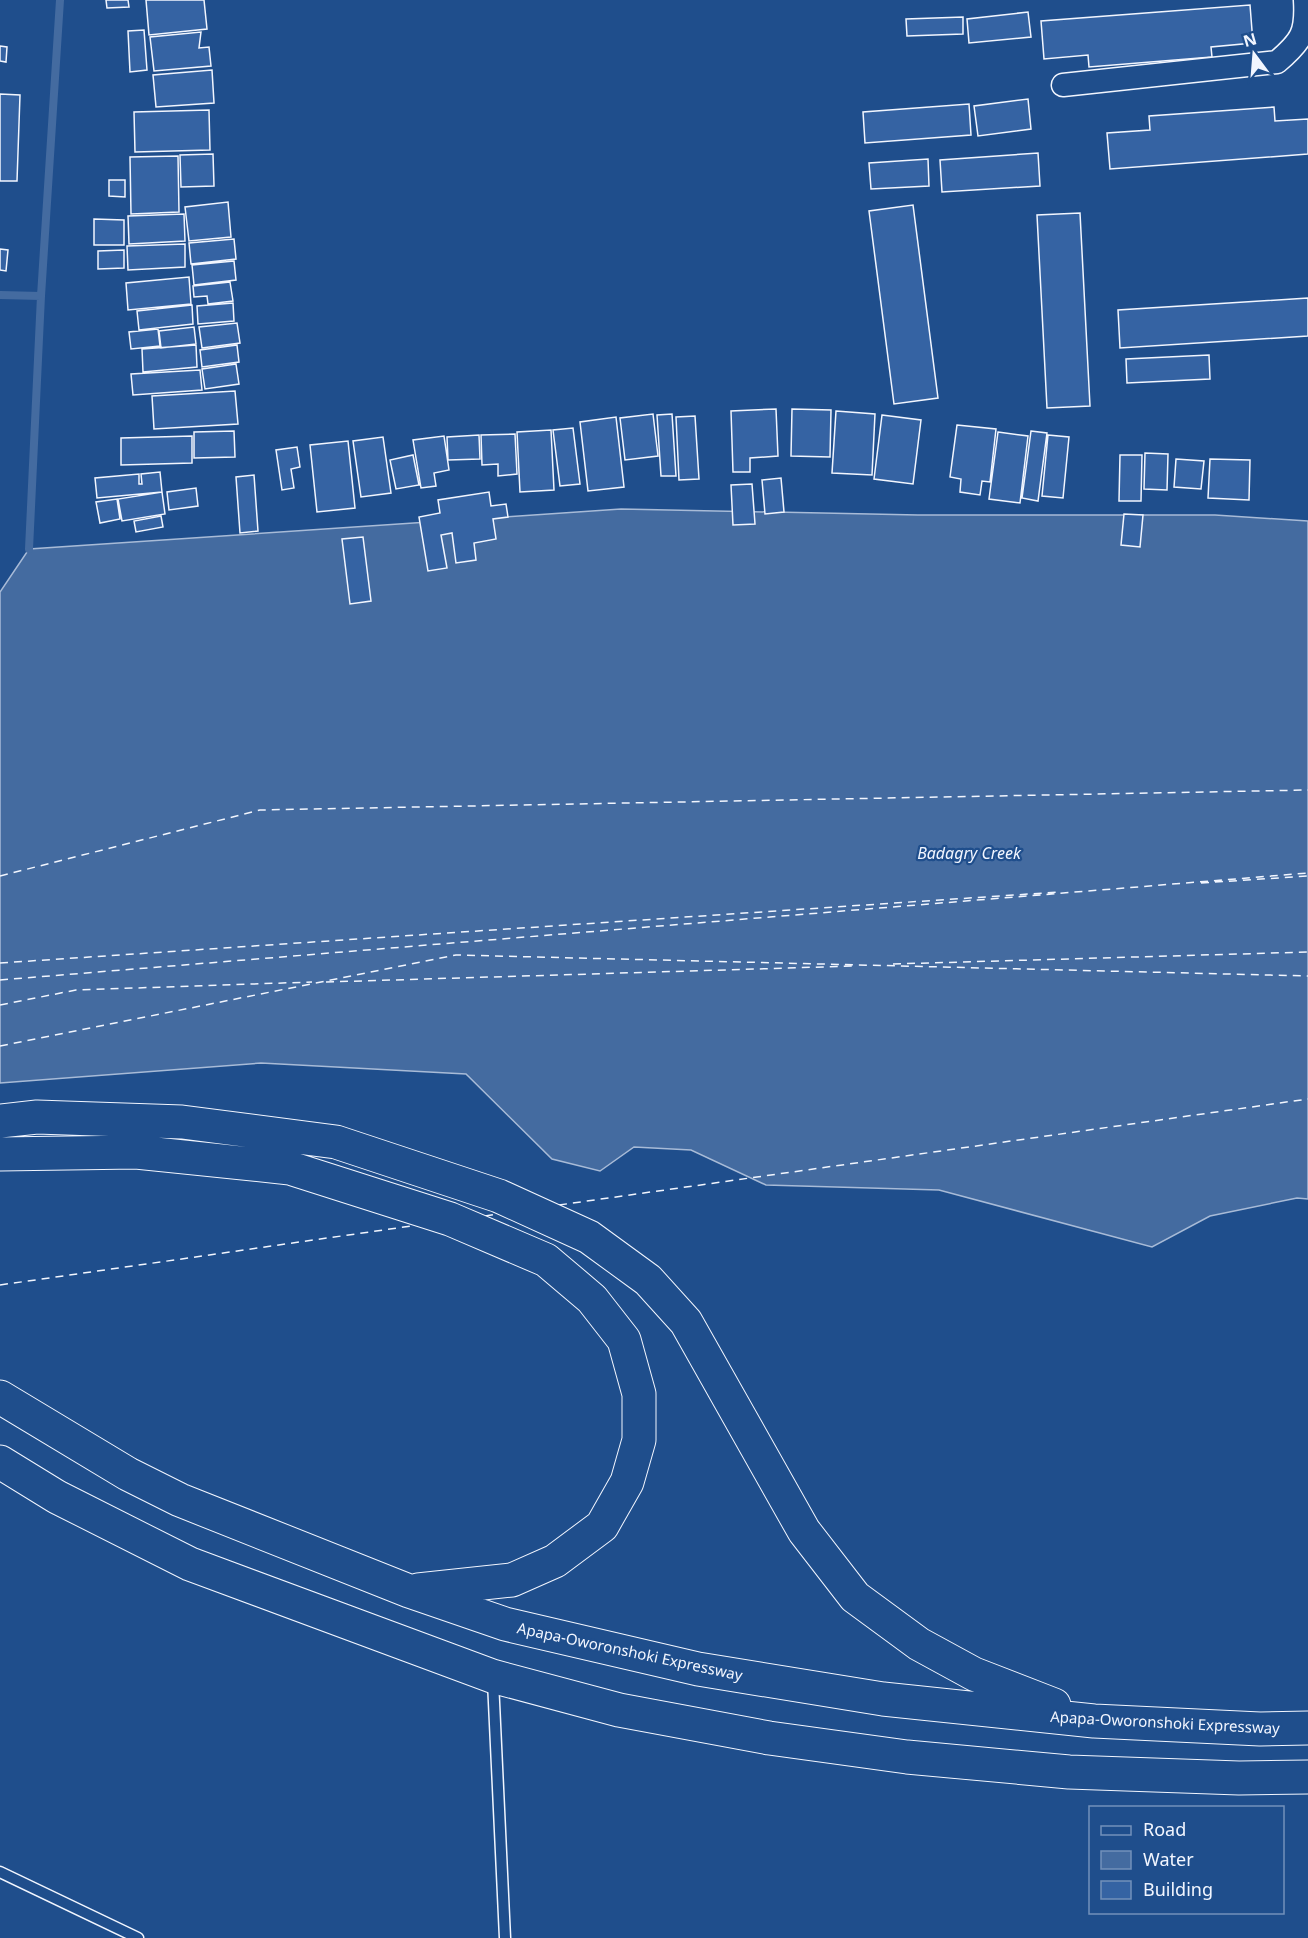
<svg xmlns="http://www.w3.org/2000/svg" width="1308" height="1938" font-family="'Noto Sans',sans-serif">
	<rect width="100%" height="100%" fill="#1f4e8c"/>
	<path fill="#446ba0" stroke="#a8bbd7" stroke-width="1.5" d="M 621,509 L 918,515 L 1215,515 L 1308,521 L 1308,1199 L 1297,1198 L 1210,1216 L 1152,1247 L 939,1190 L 766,1185 L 691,1150 L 634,1147 L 600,1171 L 552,1159 L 466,1074 L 261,1063 L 0,1083 L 0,592 L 29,549 Z"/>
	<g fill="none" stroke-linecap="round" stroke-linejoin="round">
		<path stroke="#446ba0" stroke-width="8" d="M 0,295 L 41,296
			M 29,549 L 41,296 L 60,0"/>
		<path stroke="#f2f6ff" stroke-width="1.5" stroke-dasharray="8 6" stroke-linecap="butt" d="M 0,876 L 260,810 L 1308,790
			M 1201,883 L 1308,876
			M 0,963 L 1059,892
			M 893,964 L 1308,952
			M 0,980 L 1308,873
			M 326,982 L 855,966
			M 0,1005 L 76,990 L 312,982
			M 0,1046 L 456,955 L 1308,976
			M 559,1205 L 1308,1099
			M 485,1216 L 498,1214
			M 0,1285 L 418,1225"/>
	</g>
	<path fill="#3563a3" stroke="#f2f6ff" stroke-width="1.5" d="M 106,0 L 128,0 L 129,7 L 107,8 Z
		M 146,0 L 204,0 L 207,29 L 149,35 Z
		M 1250,5 L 1253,43 L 1211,47 L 1212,57 L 1089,67 L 1088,55 L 1044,59 L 1041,21 Z
		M 1028,12 L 1031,37 L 969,43 L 967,19 Z
		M 963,17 L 963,34 L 907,36 L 906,19 Z
		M 144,30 L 147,70 L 130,72 L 128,31 Z
		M 201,32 L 199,48 L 209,47 L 211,66 L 154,71 L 150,37 Z
		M 0,46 L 7,47 L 6,62 L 0,61 Z
		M 212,70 L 214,103 L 156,107 L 153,75 Z
		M 0,94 L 20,95 L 17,181 L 0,181 Z
		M 1028,99 L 1031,129 L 978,136 L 974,106 Z
		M 969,104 L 971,135 L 865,143 L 863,112 Z
		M 1274,107 L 1275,121 L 1308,119 L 1308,154 L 1110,169 L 1107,133 L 1150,130 L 1149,116 Z
		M 209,110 L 210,150 L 135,152 L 134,112 Z
		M 1038,153 L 1040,186 L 942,192 L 940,160 Z
		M 213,154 L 214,186 L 181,187 L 180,155 Z
		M 178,156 L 179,212 L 131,214 L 130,157 Z
		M 928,159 L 929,186 L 871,189 L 869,163 Z
		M 109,180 L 125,180 L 125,197 L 109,196 Z
		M 228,202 L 231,237 L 189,241 L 185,207 Z
		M 913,205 L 938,398 L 894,404 L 869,211 Z
		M 1080,213 L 1090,406 L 1047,408 L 1037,215 Z
		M 184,214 L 185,241 L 129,244 L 128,216 Z
		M 94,219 L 124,220 L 124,245 L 94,245 Z
		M 234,239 L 236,259 L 191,264 L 189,243 Z
		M 185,244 L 185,267 L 128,270 L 127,246 Z
		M 0,249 L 8,250 L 6,271 L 0,270 Z
		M 124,250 L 124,268 L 98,269 L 98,251 Z
		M 234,261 L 236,280 L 194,285 L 192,265 Z
		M 189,277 L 191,304 L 128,310 L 126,283 Z
		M 230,282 L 233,301 L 208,304 L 207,296 L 194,297 L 193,286 Z
		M 1308,298 L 1308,336 L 1120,348 L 1118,310 Z
		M 233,303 L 234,321 L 198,324 L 197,306 Z
		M 192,305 L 193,324 L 139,330 L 137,311 Z
		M 237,323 L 240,343 L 202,348 L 199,327 Z
		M 194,327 L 196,344 L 161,348 L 159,331 Z
		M 158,329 L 160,346 L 131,349 L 129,332 Z
		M 196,345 L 197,367 L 143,372 L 142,349 Z
		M 237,345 L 239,362 L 202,367 L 200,350 Z
		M 1209,355 L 1210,379 L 1127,383 L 1126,359 Z
		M 236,364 L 239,384 L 205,389 L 202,369 Z
		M 200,370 L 202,390 L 133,395 L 131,374 Z
		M 235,391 L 238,424 L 154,429 L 152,396 Z
		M 776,409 L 778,456 L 750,458 L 750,472 L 733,472 L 731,411 Z
		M 792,409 L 831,410 L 830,457 L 791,456 Z
		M 836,411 L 875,414 L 872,475 L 832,473 Z
		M 653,414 L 658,456 L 625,460 L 620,418 Z
		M 672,414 L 676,476 L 661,476 L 657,415 Z
		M 882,415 L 921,420 L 913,484 L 874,479 Z
		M 695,416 L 699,479 L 679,480 L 676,417 Z
		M 616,417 L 624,487 L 588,491 L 580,422 Z
		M 957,425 L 996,429 L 990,482 L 982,481 L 980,495 L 960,492 L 961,479 L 950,477 Z
		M 573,428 L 580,484 L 560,486 L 553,430 Z
		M 551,430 L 554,490 L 520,492 L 517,432 Z
		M 234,431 L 235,457 L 194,458 L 194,432 Z
		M 1031,431 L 1047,433 L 1038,501 L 1022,498 Z
		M 998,432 L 1028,436 L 1020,503 L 989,499 Z
		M 515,434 L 517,474 L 498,476 L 498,464 L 482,465 L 481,435 Z
		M 479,435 L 480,459 L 448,460 L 447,437 Z
		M 1048,435 L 1069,437 L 1063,498 L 1042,496 Z
		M 192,436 L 192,463 L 121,465 L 121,438 Z
		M 444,436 L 449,470 L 434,473 L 436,486 L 421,488 L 413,440 Z
		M 383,437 L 391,493 L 361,497 L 353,441 Z
		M 348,441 L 355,508 L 317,512 L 310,445 Z
		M 297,447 L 300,467 L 291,469 L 294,488 L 282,490 L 276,450 Z
		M 1145,453 L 1168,454 L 1167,490 L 1144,489 Z
		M 413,455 L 419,485 L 396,489 L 390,460 Z
		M 1120,455 L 1142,455 L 1141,501 L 1119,501 Z
		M 1176,459 L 1204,461 L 1201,489 L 1174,487 Z
		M 1210,459 L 1250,460 L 1249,500 L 1208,498 Z
		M 160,472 L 162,492 L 97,498 L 95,478 L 139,474 L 139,484 L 142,484 L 141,474 Z
		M 254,475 L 258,531 L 240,533 L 236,477 Z
		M 781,478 L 784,512 L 765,514 L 762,480 Z
		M 752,484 L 755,524 L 733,525 L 731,485 Z
		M 196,488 L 198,506 L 169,510 L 167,492 Z
		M 162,492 L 165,514 L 122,521 L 118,499 Z
		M 489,492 L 491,506 L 506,504 L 508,517 L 493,519 L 496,539 L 474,543 L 476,560 L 456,563 L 452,533 L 441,535 L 447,568 L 428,571 L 419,517 L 440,513 L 438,500 Z
		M 117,499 L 120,519 L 100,523 L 96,502 Z
		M 1124,514 L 1143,515 L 1140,547 L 1121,545 Z
		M 161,516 L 163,527 L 136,532 L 134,521 Z
		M 363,537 L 371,601 L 350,604 L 342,539 Z"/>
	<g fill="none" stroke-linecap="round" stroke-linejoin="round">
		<g stroke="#f2f6ff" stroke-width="13">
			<path id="service" d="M 493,1681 L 505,1938
				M 0,1872 L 138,1938"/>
		</g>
		<g stroke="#f2f6ff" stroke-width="25">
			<path id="minor" d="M 1063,85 L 1277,62 C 1302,41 1307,32 1305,0"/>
		</g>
		<g stroke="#f2f6ff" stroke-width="35">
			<path id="motorway" d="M 0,1121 L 37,1117 L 182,1122 L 336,1142 L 499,1196 L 589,1237 L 648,1280 L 686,1322 L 804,1531 L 855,1597 L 919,1644 L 974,1674 L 1054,1705
				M 0,1154 L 136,1152 L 290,1168 L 450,1219 L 546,1260 L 592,1299 L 624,1340 L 639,1394 L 639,1440 L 627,1482 L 602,1526 L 555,1561 L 512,1580 L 418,1590
				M 0,1397 L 128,1474 L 180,1500 L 409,1591 L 505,1624 L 698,1669 L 883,1699 L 1094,1721 L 1260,1729 L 1308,1728
				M 0,1462 L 57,1497 L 190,1564 L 492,1676 L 619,1710 L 769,1738 L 907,1757 L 1069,1772 L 1239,1778 L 1308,1777"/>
		</g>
		<use href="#service" stroke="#1f4e8c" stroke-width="10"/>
		<use href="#minor" stroke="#1f4e8c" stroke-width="22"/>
		<use href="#motorway" stroke="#1f4e8c" stroke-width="33"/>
	</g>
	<g text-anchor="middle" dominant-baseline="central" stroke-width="4.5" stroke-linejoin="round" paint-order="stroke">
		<g font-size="15" fill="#f2f6ff" stroke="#1f4e8c">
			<text transform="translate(630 1651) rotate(12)">Apapa-Oworonshoki Expressway</text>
			<text transform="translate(1165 1722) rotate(3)">Apapa-Oworonshoki Expressway</text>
		</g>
		<g font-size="16" font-style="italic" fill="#f2f6ff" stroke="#1f4e8c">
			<text x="969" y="853">Badagry Creek</text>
		</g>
	</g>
	<rect x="1089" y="1806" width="195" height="108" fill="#1f4e8c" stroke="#7391ba" stroke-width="1.5"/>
	<rect x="1101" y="1826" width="30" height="9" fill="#1f4e8c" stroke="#7391ba" stroke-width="1.5"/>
	<text x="1143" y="1836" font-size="18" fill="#f2f6ff">Road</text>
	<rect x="1101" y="1851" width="30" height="18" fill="#446ba0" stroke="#7391ba" stroke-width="1.5"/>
	<text x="1143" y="1866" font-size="18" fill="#f2f6ff">Water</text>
	<rect x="1101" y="1881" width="30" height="18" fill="#3563a3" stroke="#7391ba" stroke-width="1.5"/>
	<text x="1143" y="1896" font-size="18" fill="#f2f6ff">Building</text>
	<g transform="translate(1254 54) rotate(344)" stroke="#1f4e8c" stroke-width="4.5" paint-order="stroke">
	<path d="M0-4.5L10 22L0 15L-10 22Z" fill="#f2f6ff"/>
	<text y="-9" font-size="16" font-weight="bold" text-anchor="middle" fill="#f2f6ff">N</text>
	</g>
</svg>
